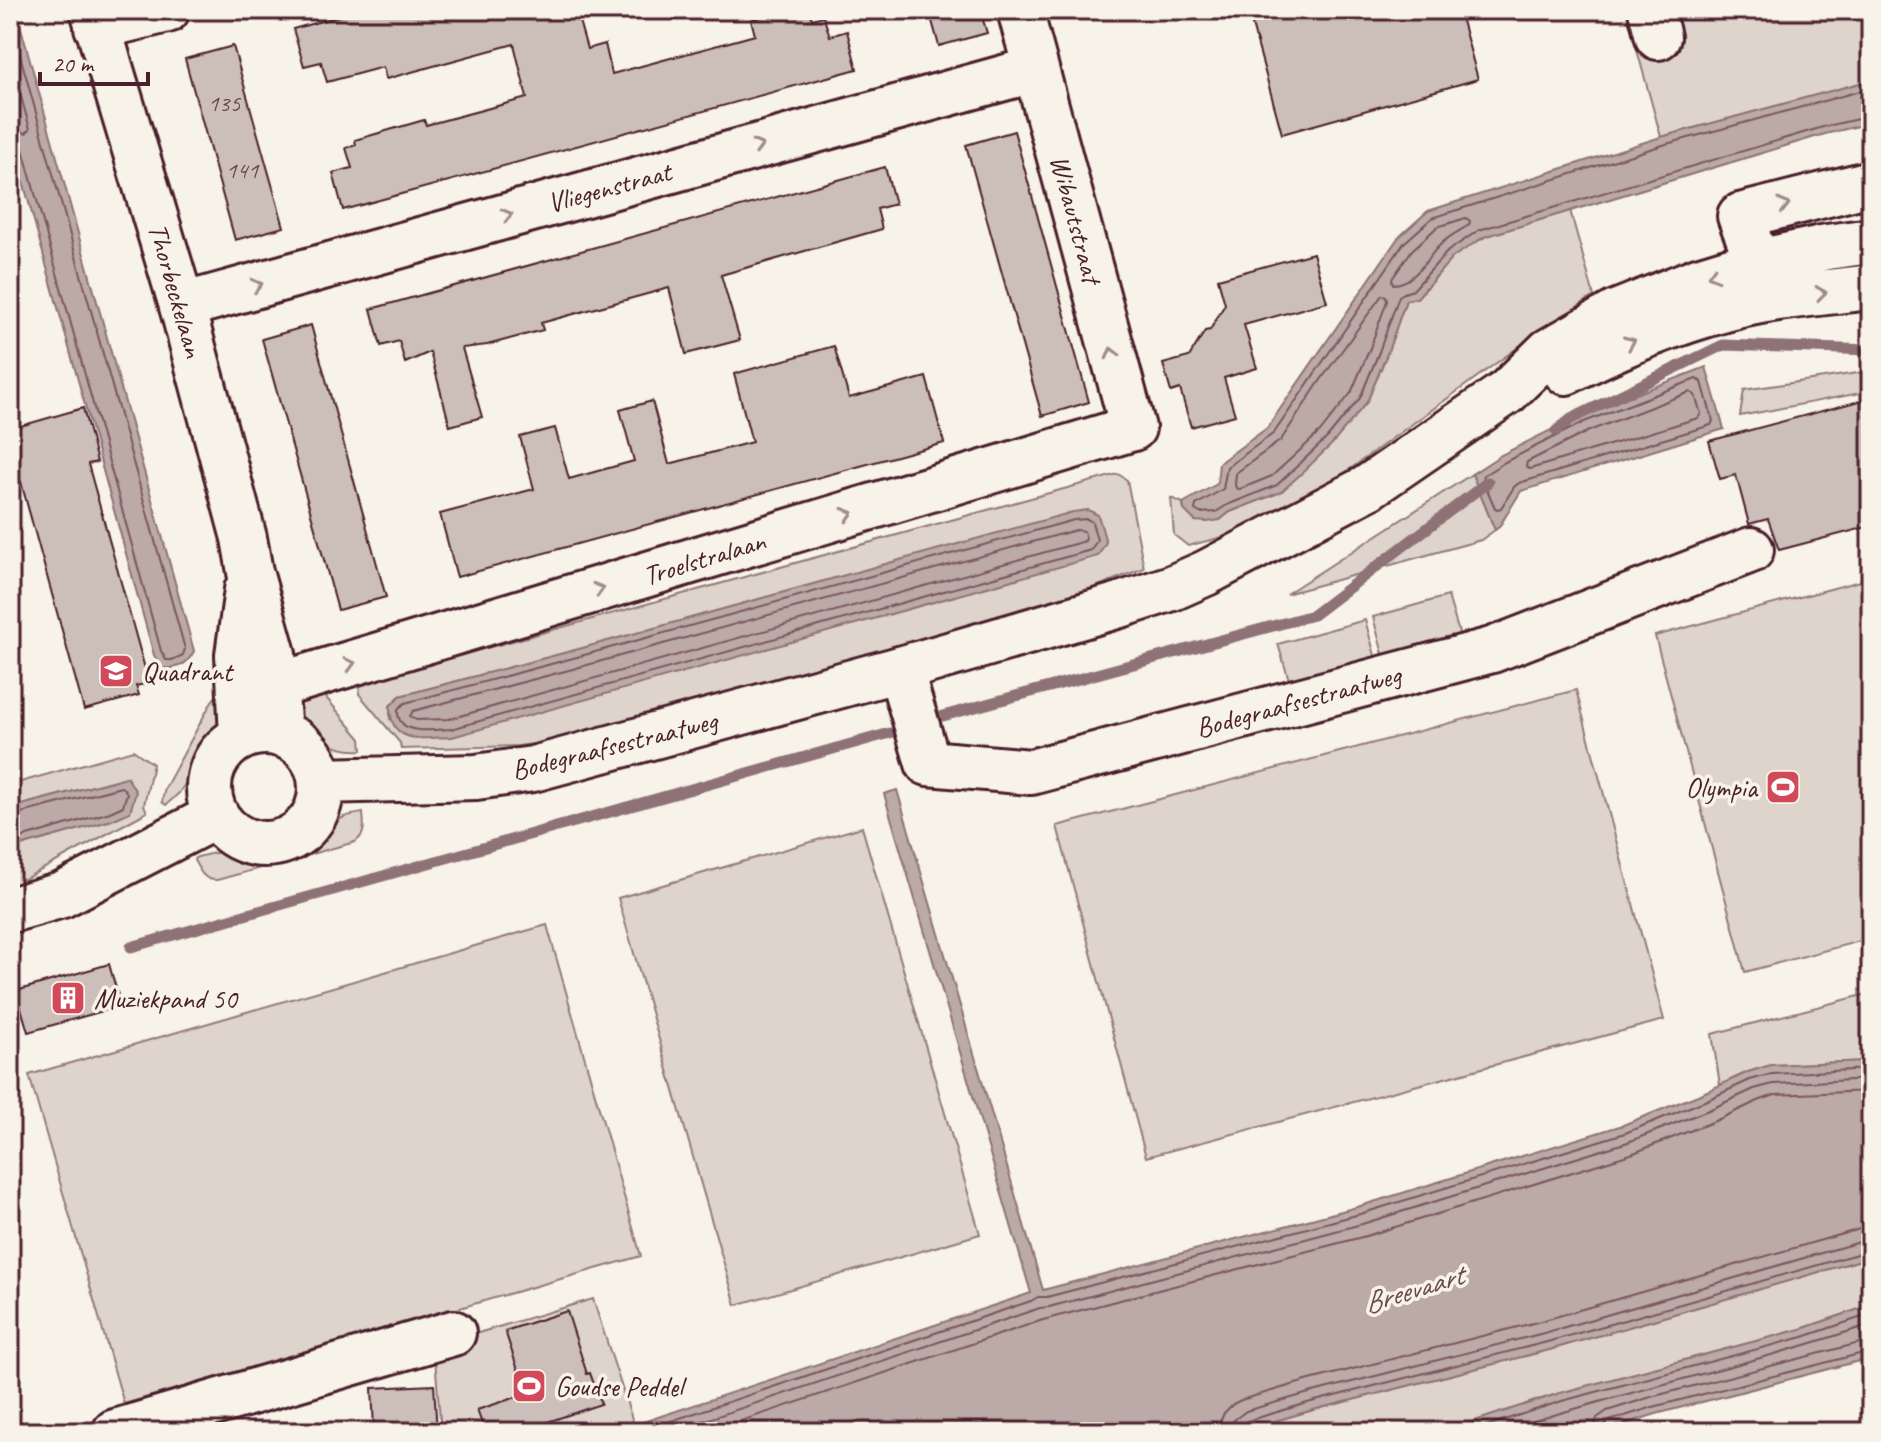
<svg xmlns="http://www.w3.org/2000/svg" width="1881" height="1442" font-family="Caveat,sans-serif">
	<rect width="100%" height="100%" fill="#f7f3e8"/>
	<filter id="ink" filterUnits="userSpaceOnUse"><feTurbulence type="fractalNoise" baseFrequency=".0125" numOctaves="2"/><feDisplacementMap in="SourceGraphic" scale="16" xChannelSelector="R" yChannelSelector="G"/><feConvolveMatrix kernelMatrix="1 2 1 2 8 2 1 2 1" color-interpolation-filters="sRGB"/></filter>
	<g filter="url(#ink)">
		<path fill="#ded4cc" stroke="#947a7c" stroke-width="2" fill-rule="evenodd" d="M 1626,10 L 1871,10 L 1871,80 L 1661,137 Z
			M 1570,210 L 1594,296 L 1553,322 L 1317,493 L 1238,533 L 1188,546 L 1174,535 L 1171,498 L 1183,503 L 1184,510 L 1220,520 L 1230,512 L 1281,492 L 1367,402 L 1387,354 L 1406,300 C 1429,296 1438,269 1455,255 C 1488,230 1531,222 1570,210 Z
			M 1871,371 L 1871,391 L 1740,416 L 1744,390 Z
			M 1118,474 L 1127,480 L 1144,568 L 1019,617 L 562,740 L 518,746 L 401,749 L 400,743 L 359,694 L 360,683 ZM 564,653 L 390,719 L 390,706 L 400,696 Z
			M 1472,474 L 1495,530 L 1481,540 L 1286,594 Z
			M 1871,578 L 1871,938 L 1745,972 L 1655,636 Z
			M 1448,596 L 1462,643 L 1386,665 L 1373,617 Z
			M 1365,620 L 1376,659 L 1290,683 L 1278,644 Z
			M 317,687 L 361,739 L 362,750 C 337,752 308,738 298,713 C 295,707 294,700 293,694 Z
			M 1576,690 L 1664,1020 L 1146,1157 L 1057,826 Z
			M 225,693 L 225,719 L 197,758 L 191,775 L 179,793 L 166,805 L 162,802 L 165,788 L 212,701 L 217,695 Z
			M 133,750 L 153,764 L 144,805 L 147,812 L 10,887 L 10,849 L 112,820 L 127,777 L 10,808 L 10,785 Z
			M 363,813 C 364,826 366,835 355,842 L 217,880 C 204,881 200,871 194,860 L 195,858 C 212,852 226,851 244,855 C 257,858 268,862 282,859 C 308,852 321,829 344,817 C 350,815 357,814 363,813 Z
			M 862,827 L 980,1234 L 736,1305 L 618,898 Z
			M 547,925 L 641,1256 L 124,1404 L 29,1075 Z
			M 1871,993 L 1871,1061 L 1771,1065 L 1748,1072 L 1720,1085 L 1712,1034 Z
			M 1871,1257 L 1871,1305 L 1801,1329 L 1560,1393 L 1442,1432 L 1237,1432 L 1313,1410 L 1549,1350 Z
			M 593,1299 L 634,1425 L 613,1432 L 441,1432 L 434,1346 Z"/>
		<path fill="#bcaaa7" stroke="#8e7275" stroke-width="2" d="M 10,10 L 16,10 L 194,651 C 187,666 177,668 162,669 L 154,655 L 10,134 Z
			M 1871,80 L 1871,123 L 1825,134 L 1484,237 L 1453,257 L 1417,298 L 1406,300 L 1387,354 L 1367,402 L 1333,443 L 1302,473 L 1281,492 L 1230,512 L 1220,520 L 1207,522 L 1195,521 L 1184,510 L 1183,503 L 1217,484 L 1219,463 L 1267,428 L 1398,238 L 1428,211 L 1661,137 Z
			M 1706,367 L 1724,429 L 1521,491 L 1499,527 L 1495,530 L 1472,474 L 1501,455 L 1581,415 Z
			M 1088,510 L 1098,515 L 1106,542 L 1098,556 L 452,737 C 423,738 390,746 390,706 L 400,696 L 564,653 L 1073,512 Z
			M 127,777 L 136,792 L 130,812 L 112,820 L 10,849 L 10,808 Z
			M 897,790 L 1043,1290 L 1357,1207 L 1623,1125 L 1703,1093 L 1748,1072 L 1771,1065 L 1867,1061 L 1871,1061 L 1871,1257 L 1549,1350 L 1313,1410 L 1237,1432 L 613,1432 L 1031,1293 L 884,794 Z
			M 1871,1305 L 1871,1358 L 1656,1414 L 1600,1432 L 1442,1432 L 1560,1393 L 1801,1329 Z"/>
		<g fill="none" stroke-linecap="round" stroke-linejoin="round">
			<path stroke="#78575d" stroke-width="2" d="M 10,19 L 185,649 L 183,655 L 172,660 L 166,660 L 161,651 L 22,146 L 17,140 L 10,139
				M 10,57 L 30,129 L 26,133 L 10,129
				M 1871,88 L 1663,145 L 1432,218 L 1404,243 L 1274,433 L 1227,467 L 1223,489 L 1196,505 L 1195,510 L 1200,513 L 1216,512 L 1227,505 L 1277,485 L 1327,438 L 1360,398 L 1379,352 L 1399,296 L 1404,293 L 1413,290 L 1448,251 L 1479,230 L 1823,127 L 1871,116
				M 1466,218 L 1470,221 L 1469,225 C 1460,231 1449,236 1441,244 C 1426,258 1415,284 1393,284 L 1392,279 L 1412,250 L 1437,227 Z
				M 1382,295 L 1386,296 L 1387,301 L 1370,348 L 1351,393 L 1320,432 L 1272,476 L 1240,489 L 1236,488 L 1235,485 L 1236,473 L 1281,440 L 1320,381 Z
				M 1696,379 L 1702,382 L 1713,421 L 1711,425 L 1519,483 L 1514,487 L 1501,508 L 1498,509 L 1495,508 L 1483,480 L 1484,475 L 1505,462 L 1584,422 Z
				M 1690,392 L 1695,395 L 1701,414 L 1698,418 L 1530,469 L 1526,467 L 1527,462 L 1589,431 Z
				M 1087,519 L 1092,522 L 1097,540 L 1091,550 L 451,729 C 432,730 396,737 398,709 L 405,703 L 566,660 L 1074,520 Z
				M 1076,530 L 1084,531 L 1086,538 L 1085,541 L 449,719 L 416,720 L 410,716 L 413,711 L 569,670 Z
				M 10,816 L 121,787 L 124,789 L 127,793 L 123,806 L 110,812 L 10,841
				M 638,1432 L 1031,1301 L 1038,1297 L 1047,1297 L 1360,1214 L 1625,1133 L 1707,1100 L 1750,1080 L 1772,1074 L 1871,1069
				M 670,1432 L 1040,1308 L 1049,1307 L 1362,1224 L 1628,1142 L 1711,1109 L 1754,1089 L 1773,1084 L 1871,1079
				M 708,1432 L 1043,1320 L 1366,1236 L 1631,1154 L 1715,1121 L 1758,1101 L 1775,1095 L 1871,1091
				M 1219,1432 L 1220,1422 L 1224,1413 L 1233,1404 L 1241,1400 L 1306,1381 L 1541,1321 L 1860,1229 L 1871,1228
				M 1232,1432 L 1234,1420 L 1246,1411 L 1309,1393 L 1544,1333 L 1863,1241 L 1871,1240
				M 1242,1432 L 1242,1426 L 1247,1421 L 1311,1402 L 1547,1342 L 1871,1250
				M 1468,1432 L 1562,1401 L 1803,1337 L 1871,1314
				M 1499,1432 C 1622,1391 1749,1366 1871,1324
				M 1593,1432 L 1597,1418 L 1607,1411 L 1651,1397 L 1871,1340
				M 1603,1432 L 1604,1426 L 1609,1421 L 1653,1407 L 1871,1351"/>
			<path stroke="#8e7275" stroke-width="11" d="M 1556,431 L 1571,419 L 1723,345 L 1871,350
				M 943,716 L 1313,615 L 1488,482
				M 131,947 L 890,733"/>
		</g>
		<path fill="#ccbfb9" stroke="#4a1f2b" stroke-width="2" d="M 361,10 L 576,10 L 587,49 L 605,44 L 612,74 L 755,35 L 751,20 L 783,10 L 809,10 L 812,19 L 823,16 L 830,36 L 847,31 L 857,69 L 343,210 L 333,173 L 352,168 L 346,148 L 356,145 L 355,140 L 424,120 L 426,125 L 527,98 L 514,44 L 386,79 L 383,67 L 327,82 L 321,62 L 304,66 L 293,29 Z
			M 929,10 L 980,10 L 987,33 L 939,46 Z
			M 1248,10 L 1459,10 L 1478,79 L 1282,134 Z
			M 233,46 L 284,227 L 235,240 L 185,59 Z
			M 1014,131 L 1089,402 L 1042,416 L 966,145 Z
			M 885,167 L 895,204 L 877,209 L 882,229 L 721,275 L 740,340 L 686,354 L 669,288 L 541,323 L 543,330 L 487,345 L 462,348 L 482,417 L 450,426 L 430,352 L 405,363 L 399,341 L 381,346 L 371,309 Z
			M 1313,253 L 1327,302 L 1244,325 L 1257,368 L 1224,378 L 1235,415 L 1191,427 L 1180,389 L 1171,392 L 1163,364 L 1189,357 L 1205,331 L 1210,330 L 1225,304 L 1218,279 Z
			M 311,325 L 386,597 L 338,610 L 262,339 Z
			M 834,346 L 849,398 L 926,377 L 944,443 L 457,577 L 440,514 L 534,489 L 520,437 L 555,428 L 569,479 L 634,461 L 620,410 L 652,401 L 669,464 L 752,442 L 734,374 Z
			M 1871,398 L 1871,526 L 1779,550 L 1768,519 L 1749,524 L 1736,475 L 1720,479 L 1709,441 Z
			M 83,408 L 97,462 L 88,464 L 149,683 L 136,686 L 139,695 L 84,710 L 21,482 L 10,485 L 10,429 Z
			M 109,964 L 121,1006 L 28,1032 L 16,991 Z
			M 567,1311 L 587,1374 L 590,1373 L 601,1404 L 518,1432 L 485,1432 L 477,1410 L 526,1394 L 505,1331 Z
			M 434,1385 L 437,1432 L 395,1432 L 395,1428 L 374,1429 L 372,1388 Z"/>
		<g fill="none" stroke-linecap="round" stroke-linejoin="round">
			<g stroke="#4a1f2b" stroke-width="50">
				<path id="minor" d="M 1651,10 L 1658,37
					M 97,27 L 167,10
					M 1771,297 L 1740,216 L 1871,183
					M 182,306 L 1036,69
					M 900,669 L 928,763 L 1031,772 L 1492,650 L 1751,550
					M 275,682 L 296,680 L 1133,428 L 1020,10
					M 115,1432 L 453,1333"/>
			</g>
			<g stroke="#4a1f2b" stroke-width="50">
				<path id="major" d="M 93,10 L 182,306 L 244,538 L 250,572 L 273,654 L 279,734
					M 1566,372 C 1617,346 1669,324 1725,309 C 1772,296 1823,293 1871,287
					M209 788a56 56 0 1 1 112 0a56 56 0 1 1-112 0Z
					M 242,737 L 238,655 L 247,590
					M 321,781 L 476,777 L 533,769 L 900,669 L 1120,605 L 1172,588 L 1206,573 L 1367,488 L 1507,392 L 1549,351 L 1616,313 L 1698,280 L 1757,262 L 1827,247 L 1871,241
					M 10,910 L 62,895 L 216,816"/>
			</g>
			<use href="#minor" stroke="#f7f3e8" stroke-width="44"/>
			<use href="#major" stroke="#f7f3e8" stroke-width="44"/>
		</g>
		<defs><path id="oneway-chevron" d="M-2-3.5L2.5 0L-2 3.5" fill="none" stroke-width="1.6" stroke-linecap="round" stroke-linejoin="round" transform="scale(2)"/></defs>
		<g stroke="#a0898a">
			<use href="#oneway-chevron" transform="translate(758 146) rotate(-15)"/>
			<use href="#oneway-chevron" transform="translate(1784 205) rotate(-14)"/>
			<use href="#oneway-chevron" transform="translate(507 215) rotate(-15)"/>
			<use href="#oneway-chevron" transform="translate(1713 275) rotate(164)"/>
			<use href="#oneway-chevron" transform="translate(257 285) rotate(-15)"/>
			<use href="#oneway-chevron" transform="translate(1821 293) rotate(-7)"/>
			<use href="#oneway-chevron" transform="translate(1630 342) rotate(-23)"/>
			<use href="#oneway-chevron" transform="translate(1112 353) rotate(-105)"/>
			<use href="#oneway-chevron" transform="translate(848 514) rotate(-17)"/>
			<use href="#oneway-chevron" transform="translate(599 589) rotate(-17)"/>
			<use href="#oneway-chevron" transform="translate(350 664) rotate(-16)"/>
		</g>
	</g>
	<defs>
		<g id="school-square" transform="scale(1.8)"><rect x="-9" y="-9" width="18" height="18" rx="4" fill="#d1495b" stroke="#f7f3e8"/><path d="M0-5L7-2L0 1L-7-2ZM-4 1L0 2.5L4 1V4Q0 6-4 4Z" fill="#fff"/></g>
		<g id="stadium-square" transform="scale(1.8)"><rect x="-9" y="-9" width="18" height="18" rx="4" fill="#d1495b" stroke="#f7f3e8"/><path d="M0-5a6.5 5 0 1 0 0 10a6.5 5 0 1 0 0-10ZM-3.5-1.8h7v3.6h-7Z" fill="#fff"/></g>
		<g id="building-square" transform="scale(1.8)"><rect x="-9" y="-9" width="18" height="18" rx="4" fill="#d1495b" stroke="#f7f3e8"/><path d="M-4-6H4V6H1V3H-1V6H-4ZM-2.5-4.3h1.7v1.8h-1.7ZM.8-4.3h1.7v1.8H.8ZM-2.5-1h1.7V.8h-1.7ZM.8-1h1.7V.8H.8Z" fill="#fff"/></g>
	</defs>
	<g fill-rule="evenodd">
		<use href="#school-square" x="116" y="671"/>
		<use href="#stadium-square" x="1783" y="787"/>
		<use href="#building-square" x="68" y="998"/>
		<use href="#stadium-square" x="529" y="1386"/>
	</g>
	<g text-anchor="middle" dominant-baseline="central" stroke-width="7" stroke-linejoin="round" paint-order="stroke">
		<g font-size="24" fill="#6a474e">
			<text x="224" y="103">135</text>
			<text x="242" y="170">141</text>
		</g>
		<g font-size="28" fill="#4a1f2b" stroke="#f7f3e8">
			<text transform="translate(609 187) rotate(-15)">Vliegenstraat</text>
			<text transform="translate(1076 219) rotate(75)">Wibautstraat</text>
			<text transform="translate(176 290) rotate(74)">Thorbeckelaan</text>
			<text transform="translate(704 558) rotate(-17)">Troelstralaan</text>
			<text transform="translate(1298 701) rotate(-15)">Bodegraafsestraatweg</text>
			<text transform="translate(614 745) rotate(-14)">Bodegraafsestraatweg</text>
		</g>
		<g font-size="28" fill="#4a1f2b" stroke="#f7f3e8" text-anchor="start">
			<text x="142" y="671">Quadrant</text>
			<text x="1757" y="787" text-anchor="end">Olympia</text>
			<text x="94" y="998">Muziekpand 50</text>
			<text x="555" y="1386">Goudse Peddel</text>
		</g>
		<g font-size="30" font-style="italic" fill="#6c4950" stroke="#f7f3e8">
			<text transform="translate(1413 1289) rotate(-17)">Breevaart</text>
		</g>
	</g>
	<rect width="1881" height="1442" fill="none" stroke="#f7f3e8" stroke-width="40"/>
	<rect x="20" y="20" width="1841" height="1402" fill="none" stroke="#4a1f2b" stroke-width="3" filter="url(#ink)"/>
	<path d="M40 72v12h108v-12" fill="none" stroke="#4a1f2b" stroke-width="4"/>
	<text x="52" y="72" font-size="24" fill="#4a1f2b" stroke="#f7f3e8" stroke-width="6" paint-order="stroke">20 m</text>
</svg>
